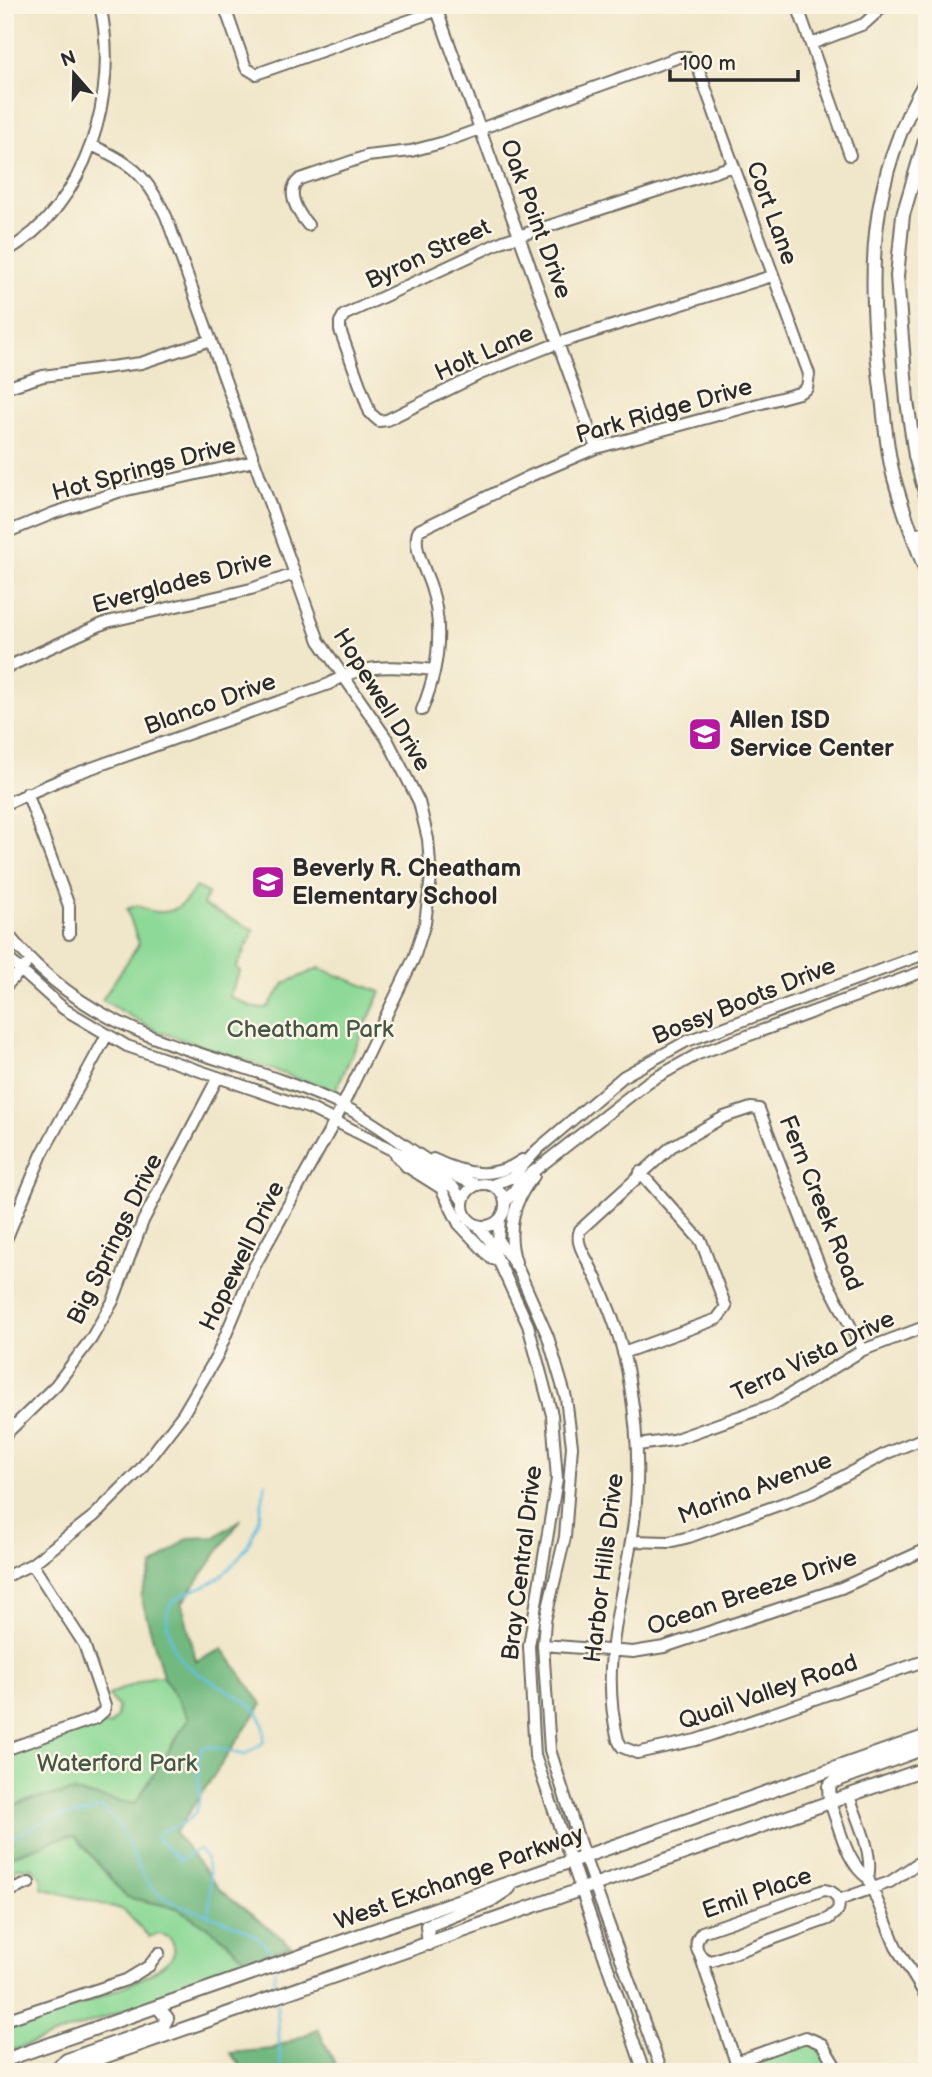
<svg xmlns="http://www.w3.org/2000/svg" width="932" height="2077" font-family="'Balsamiq Sans',sans-serif">
	<rect width="100%" height="100%" fill="#fcf5e5"/>
	<filter id="ink" filterUnits="userSpaceOnUse"><feTurbulence type="fractalNoise" baseFrequency=".0143" numOctaves="2"/><feDisplacementMap in="SourceGraphic" scale="14" xChannelSelector="R" yChannelSelector="G"/><feConvolveMatrix kernelMatrix="1 2 1 2 8 2 1 2 1" color-interpolation-filters="sRGB"/></filter>
	<filter id="wash" filterUnits="userSpaceOnUse"><feTurbulence type="fractalNoise" baseFrequency=".00686" numOctaves="4" result="noise"/><feDisplacementMap in="SourceGraphic" scale="28" xChannelSelector="R" yChannelSelector="G"/><feGaussianBlur stdDeviation="1.57" result="paint"/><feColorMatrix in="noise" values="0 0 0 0 0 0 0 0 0 0 0 0 0 0 0 0 0 1.4 0 .05"/><feComposite in="paint" operator="in"/></filter>
	<g filter="url(#wash)">
		<rect width="100%" height="100%" fill="#f0e6c9"/>
		<path fill="#8dd997" stroke="#5c8261" stroke-width="2" d="M 195,887 L 208,893 L 203,905 L 254,930 L 236,968 L 240,971 L 229,996 L 254,1008 L 267,1008 L 285,983 L 319,968 L 381,992 L 335,1091 L 157,1031 L 102,1000 L 139,944 L 127,909 L 137,905 C 162,919 182,912 195,887 Z
			M 154,1676 L 163,1676 L 189,1718 L 135,1805 L 72,1792 L 5,1809 L 5,1762 L 17,1752 L 94,1725 L 110,1725 L 117,1717 L 118,1707 L 108,1695 Z
			M 67,1836 L 76,1837 L 126,1897 L 177,1908 L 218,1934 L 247,1960 L 249,1966 L 5,2053 L 5,2026 C 32,2023 170,1977 174,1952 C 176,1936 160,1931 149,1937 L 124,1910 L 41,1888 L 42,1878 L 32,1867 L 17,1868 L 5,1886 L 5,1858 Z
			M 804,2042 L 816,2046 L 833,2072 L 745,2072 L 749,2062 Z"/>
		<path fill="#72b980" stroke="#4e7256" stroke-width="2" d="M 241,1519 L 182,1603 L 196,1661 L 223,1649 L 262,1704 L 175,1833 L 221,1891 L 292,1946 L 247,1960 L 218,1934 L 177,1908 L 126,1897 L 76,1837 L 67,1836 L 5,1858 L 5,1809 L 27,1800 L 72,1792 L 135,1804 L 189,1718 L 163,1676 L 141,1596 L 153,1566 L 188,1538 L 215,1537 Z
			M 318,2029 L 339,2072 L 246,2072 L 230,2053 L 272,2049 Z"/>
		<g fill="none" stroke-linecap="round" stroke-linejoin="round">
			<path stroke="#62c0e1" stroke-width="2.5" d="M 5,1841 L 54,1817 L 86,1813 L 102,1807 C 109,1814 118,1822 122,1832 C 135,1855 141,1884 165,1898 C 192,1914 267,1924 272,1960
				M 208,1916 C 211,1897 214,1862 198,1849 L 180,1861 L 157,1838 L 158,1833 C 168,1827 178,1828 188,1820 C 211,1802 191,1773 201,1749 L 209,1746 L 244,1755 L 263,1743 C 275,1688 185,1688 172,1644 C 160,1603 170,1599 204,1586 C 217,1582 232,1567 240,1556 C 260,1530 260,1511 266,1482
				M 274,1970 L 276,1992
				M 277,2002 L 281,2072"/>
		</g>
	</g>
	<g filter="url(#ink)">
		<g fill="none" stroke-linecap="round" stroke-linejoin="round">
			<g stroke="#706c62" stroke-width="14">
				<path id="minor" d="M 224,5 L 246,68 L 256,74 L 453,5
					M 435,5 L 596,448
					M 797,5 L 850,155
					M 811,44 L 864,24 L 885,5
					M 733,166 L 503,241 L 344,315 L 340,322 L 340,330 L 370,413 L 379,421 L 387,420 L 480,374 L 558,343 L 772,276
					M 308,225 C 298,213 284,191 300,179 L 367,156 L 411,151 L 441,143 L 679,57 L 688,57 L 696,62 L 809,374 L 807,388 L 799,393 L 596,448 L 530,476 L 419,530 C 411,545 426,571 431,587 C 444,628 438,671 422,710
					M 5,252 C 88,206 120,92 100,5
					M 5,388 L 43,376 L 141,363 L 211,340
					M 5,533 L 54,513 L 118,492 L 254,461
					M 5,668 L 107,622 L 251,589 L 294,574
					M 27,793 L 69,906 L 69,934
					M 5,804 L 69,776 L 329,684 C 361,663 397,666 434,670
					M 5,931 C 102,1052 220,1046 345,1107 C 392,1130 428,1170 478,1185
					M 5,956 L 64,1009 L 127,1046 L 311,1109 L 412,1160 L 453,1187 L 463,1201
					M 5,987 L 25,966
					M 396,1155 L 406,1166 L 441,1188 L 459,1224 L 492,1259
					M 433,1159 C 464,1174 492,1181 522,1160
					M463 1205a21 21 0 1 1 42 0a21 21 0 1 1-42 0Z
					M 492,1185 L 513,1177 L 538,1149 L 624,1076 L 687,1041 L 927,953
					M 505,1203 L 520,1182 L 648,1082 L 698,1054 L 927,970
					M 500,1219 L 498,1240 L 519,1271 L 548,1337 L 566,1398 L 572,1446 L 565,1537 L 545,1621 L 543,1645 L 550,1750 L 584,1856 L 662,2072
					M 477,1225 L 489,1240 L 528,1325 L 552,1415 L 557,1479 L 529,1646 L 535,1756 L 644,2072
					M 5,1242 L 42,1154 L 107,1035
					M 516,1262 C 506,1232 513,1200 534,1176
					M 863,1350 L 821,1270 L 759,1109 L 751,1108 L 724,1117 L 671,1147 L 580,1230 C 575,1242 584,1254 589,1264 C 608,1302 624,1344 630,1386 C 638,1433 640,1481 633,1529 C 622,1603 599,1663 618,1740 L 622,1747 L 637,1753 L 696,1740 L 927,1660
					M 623,1353 L 717,1319 L 726,1307 L 701,1241 L 640,1172
					M 5,1435 L 56,1385 L 91,1339 L 113,1301 L 143,1221 L 217,1079
					M 638,1445 L 673,1440 L 774,1404 L 863,1350 L 927,1326
					M 631,1541 L 669,1542 L 689,1537 L 812,1493 L 887,1453 L 927,1437
					M 5,1577 L 32,1564 L 94,1516 L 139,1471 L 183,1414 L 217,1356 L 254,1267 L 335,1121 L 414,958 L 425,923 L 431,877 L 428,839 L 419,802 L 387,739 L 319,641 L 166,216 C 146,175 132,163 91,145
					M 543,1645 L 633,1652 L 664,1647 L 841,1588 L 927,1549
					M 5,1750 L 96,1718 L 104,1711 L 105,1706 L 84,1644 L 32,1564
					M 849,1796 C 857,1820 874,1853 868,1878
					M 830,1803 C 839,1825 847,1865 868,1878 L 896,1947 L 927,1998
					M 824,1890 C 835,1891 841,1899 838,1910 L 828,1919 L 712,1961 C 696,1958 692,1943 702,1932 Z
					M 5,1893 L 29,1883
					M 839,1900 L 890,1882 L 927,1857
					M 700,1955 L 739,2072
					M 5,2020 L 126,1980 L 149,1966 L 159,1953
					M 735,2062 L 806,2037 L 822,2044 L 839,2072"/>
			</g>
			<g stroke="#706c62" stroke-width="16">
				<path id="major" d="M 927,79 C 867,180 867,277 881,389 C 885,419 886,449 894,478 C 903,511 915,543 927,574
					M 927,134 L 903,215 L 897,276 L 907,401 L 915,456 L 927,499
					M 913,537 L 927,532
					M 830,1803 L 829,1786 L 835,1781 L 927,1747
					M 429,1944 L 427,1926 L 491,1900 L 509,1888
					M 5,2060 L 927,1736
					M 56,2069 L 67,2060 L 163,2026 L 167,2018 L 158,2007
					M 61,2072 L 927,1768"/>
			</g>
			<use href="#minor" stroke="#fff" stroke-width="10"/>
			<use href="#major" stroke="#fff" stroke-width="12"/>
		</g>
	</g>
	<defs>
		<g id="school-square" transform="scale(1.75)"><rect x="-9" y="-9" width="18" height="18" rx="4" fill="#b5179e" stroke="#fcf5e5"/><path d="M0-5L7-2L0 1L-7-2ZM-4 1L0 2.5L4 1V4Q0 6-4 4Z" fill="#fff"/></g>
	</defs>
	<g fill-rule="evenodd">
		<use href="#school-square" x="705" y="734"/>
		<use href="#school-square" x="268" y="882"/>
	</g>
	<g text-anchor="middle" dominant-baseline="central" stroke-width="5" stroke-linejoin="round" paint-order="stroke">
		<g font-size="24" fill="#2b2b2b" stroke="#fcf5e5">
			<text transform="translate(772 213) rotate(70)">Cort Lane</text>
			<text transform="translate(536 219) rotate(70)">Oak Point Drive</text>
			<text transform="translate(428 254) rotate(-25)">Byron Street</text>
			<text transform="translate(484 353) rotate(-24)">Holt Lane</text>
			<text transform="translate(664 411) rotate(-16)">Park Ridge Drive</text>
			<text transform="translate(144 469) rotate(-15)">Hot Springs Drive</text>
			<text transform="translate(182 582) rotate(-15)">Everglades Drive</text>
			<text transform="translate(382 700) rotate(58)">Hopewell Drive</text>
			<text transform="translate(210 704) rotate(-20)">Blanco Drive</text>
			<text transform="translate(744 1001) rotate(-22)">Bossy Boots Drive</text>
			<text transform="translate(821 1203) rotate(68)">Fern Creek Road</text>
			<text transform="translate(115 1239) rotate(-64)">Big Springs Drive</text>
			<text transform="translate(242 1256) rotate(-64)">Hopewell Drive</text>
			<text transform="translate(813 1356) rotate(-26)">Terra Vista Drive</text>
			<text transform="translate(755 1488) rotate(-21)">Marina Avenue</text>
			<text transform="translate(522 1563) rotate(-83)">Bray Central Drive</text>
			<text transform="translate(604 1568) rotate(-83)">Harbor Hills Drive</text>
			<text transform="translate(752 1592) rotate(-19)">Ocean Breeze Drive</text>
			<text transform="translate(768 1692) rotate(-19)">Quail Valley Road</text>
			<text transform="translate(459 1878) rotate(-20)">West Exchange Parkway</text>
			<text transform="translate(757 1893) rotate(-19)">Emil Place</text>
		</g>
		<g font-size="24" font-weight="bold" fill="#2b2b2b" stroke="#fcf5e5" text-anchor="start">
			<text x="730" y="720">Allen ISD<tspan x="730" dy="28">Service Center</tspan></text>
			<text x="292" y="868">Beverly R. Cheatham<tspan x="292" dy="28">Elementary School</tspan></text>
		</g>
		<g font-size="24" fill="#445646" stroke="#fcf5e5">
			<text x="310" y="1029">Cheatham Park</text>
			<text x="117" y="1763">Waterford Park</text>
		</g>
	</g>
	<rect width="932" height="2077" fill="none" stroke="#fcf5e5" stroke-width="28"/>
	<g transform="translate(74 74) rotate(340)" stroke="#fcf5e5" stroke-width="5" paint-order="stroke">
	<path d="M0-5L12 26L0 18L-12 26Z" fill="#2b2b2b"/>
	<text y="-10" font-size="19" font-weight="bold" text-anchor="middle" fill="#2b2b2b">N</text>
	</g>
	<path d="M670 70v10h128v-10" fill="none" stroke="#2b2b2b" stroke-width="3.5"/>
	<text x="680" y="70" font-size="21" fill="#2b2b2b" stroke="#fcf5e5" stroke-width="5" paint-order="stroke">100 m</text>
</svg>
